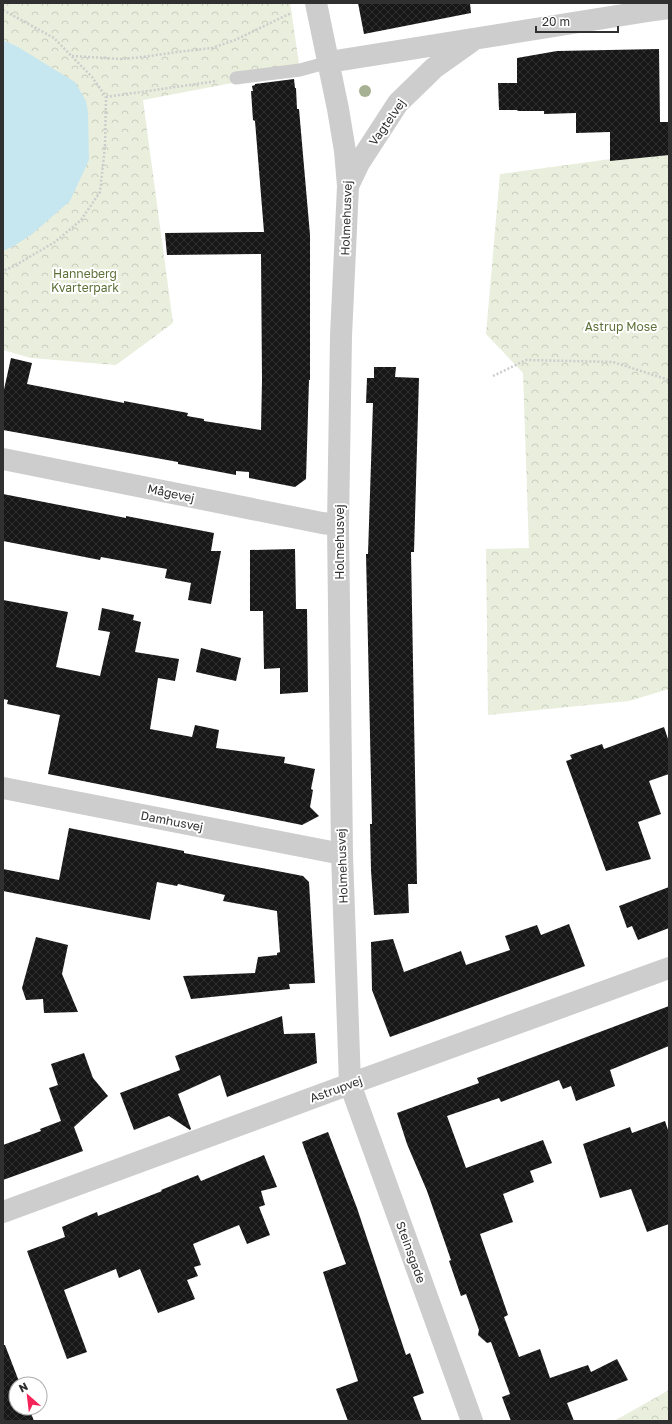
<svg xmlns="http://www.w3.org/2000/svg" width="672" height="1424" font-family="'Golos Text',sans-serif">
	<defs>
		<pattern id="forest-crowns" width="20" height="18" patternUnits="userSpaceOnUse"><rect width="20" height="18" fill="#e9eedd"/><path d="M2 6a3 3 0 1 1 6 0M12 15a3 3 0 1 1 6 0" fill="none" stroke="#c8ccbe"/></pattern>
		<pattern id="building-cross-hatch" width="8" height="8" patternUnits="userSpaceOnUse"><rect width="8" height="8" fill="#171717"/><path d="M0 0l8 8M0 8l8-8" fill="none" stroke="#303030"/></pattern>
	</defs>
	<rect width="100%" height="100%" fill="#fff"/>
	<path fill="url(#forest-crowns)" d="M 3,3 L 290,3 L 300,70 L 143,100 L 173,323 L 116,365 L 31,358 L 3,350 Z
		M 669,151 L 669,689 L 629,701 L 488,715 L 486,549 L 529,548 L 523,373 L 486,334 L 500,174 Z
		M 669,1390 L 669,1421 L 614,1421 Z"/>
	<path fill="#c7e7f0" d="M 3,40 L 18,47 L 75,82 L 86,101 L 88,112 L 89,160 L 70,201 L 31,235 L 12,247 L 3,251 Z"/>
	<path fill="url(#building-cross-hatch)" d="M 358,3 L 470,3 L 471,13 L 364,34 Z
		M 659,49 L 660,122 L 669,122 L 669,155 L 610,161 L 610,132 L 576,133 L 576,113 L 544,114 L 544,111 L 518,111 L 517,110 L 499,110 L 498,83 L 517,83 L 517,58 L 557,51 Z
		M 294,79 L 295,88 L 296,88 L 297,109 L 299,109 L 310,235 L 310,380 L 309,380 L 306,479 L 295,487 L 249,478 L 249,472 L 236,471 L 236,475 L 178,464 L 178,462 L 3,430 L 3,394 L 11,358 L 32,363 L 27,384 L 124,403 L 124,401 L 188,413 L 187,416 L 204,419 L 204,421 L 261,430 L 262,380 L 261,254 L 167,255 L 165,233 L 264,232 L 255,121 L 253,120 L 251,91 L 253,91 L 252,86 L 255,85 L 255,84 Z
		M 374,367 L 396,367 L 395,377 L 419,378 L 414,552 L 411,552 L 417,884 L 408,884 L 409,913 L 374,915 L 371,870 L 370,824 L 372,824 L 366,554 L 368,554 L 373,403 L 366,403 L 367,378 L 374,378 Z
		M 3,494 L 126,518 L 126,516 L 214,533 L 211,551 L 221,551 L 211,604 L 188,600 L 191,583 L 165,578 L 167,569 L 101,557 L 100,560 L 3,541 Z
		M 295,549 L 296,609 L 307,609 L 308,692 L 280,694 L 280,668 L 264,669 L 263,611 L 250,611 L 250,550 Z
		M 3,600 L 68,612 L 56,667 L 100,676 L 110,632 L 98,630 L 102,608 L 134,615 L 133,620 L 141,622 L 135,652 L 179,659 L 175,681 L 158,678 L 150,729 L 192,737 L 195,725 L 219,730 L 216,748 L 285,757 L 284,763 L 315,769 L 311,789 L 313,790 L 310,807 L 319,816 L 302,825 L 48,774 L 60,715 L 7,704 L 8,700 L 3,699 Z
		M 201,648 L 241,658 L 236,681 L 196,672 Z
		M 664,727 L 669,742 L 669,774 L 649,781 L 661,814 L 638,822 L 651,859 L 606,871 L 566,761 L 572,759 L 570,755 L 602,744 L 604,749 Z
		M 69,828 L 184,851 L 184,853 L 303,876 L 309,882 L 315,983 L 289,984 L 290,989 L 191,999 L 183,976 L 255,973 L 258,957 L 277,955 L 277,953 L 280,952 L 277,911 L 223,901 L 225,895 L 178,884 L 177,886 L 157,882 L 150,920 L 3,891 L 3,869 L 59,880 Z
		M 669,887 L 669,928 L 638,940 L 632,926 L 627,928 L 619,906 Z
		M 569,924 L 585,966 L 390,1037 L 372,990 L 371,942 L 393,939 L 404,972 L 461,951 L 466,965 L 510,950 L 505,936 L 537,925 L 541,935 Z
		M 36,937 L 68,945 L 62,974 L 78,1012 L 44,1013 L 43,999 L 26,1000 L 22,988 Z
		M 669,1006 L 669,1046 L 610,1070 L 615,1086 L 576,1101 L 571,1086 L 563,1089 L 559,1080 L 501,1102 L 499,1098 L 447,1116 L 466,1168 L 543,1140 L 552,1163 L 530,1171 L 534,1182 L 503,1194 L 513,1222 L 480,1234 L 508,1315 L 504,1317 L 519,1357 L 540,1349 L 550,1378 L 588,1365 L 591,1372 L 617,1359 L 628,1380 L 567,1403 L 574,1421 L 511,1421 L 502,1397 L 510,1394 L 491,1342 L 487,1343 L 478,1335 L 479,1330 L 466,1294 L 461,1296 L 449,1261 L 451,1260 L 427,1191 L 407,1144 L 397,1113 L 479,1083 L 477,1078 Z
		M 282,1016 L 284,1034 L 315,1033 L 317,1063 L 227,1097 L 220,1075 L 178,1094 L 191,1129 L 190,1130 L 169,1116 L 134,1130 L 120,1093 L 180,1070 L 175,1056 Z
		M 84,1053 L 93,1078 L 108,1096 L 74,1127 L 83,1151 L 3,1180 L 3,1145 L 41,1131 L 40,1129 L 61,1121 L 49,1088 L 58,1085 L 51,1064 Z
		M 665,1121 L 669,1133 L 669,1224 L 647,1232 L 631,1189 L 600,1198 L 583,1144 L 630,1127 L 632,1133 Z
		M 328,1132 L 357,1208 L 406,1355 L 410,1353 L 424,1393 L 413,1397 L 422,1421 L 348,1421 L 336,1389 L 358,1381 L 323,1272 L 346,1264 L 302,1142 Z
		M 264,1155 L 277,1187 L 261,1191 L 265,1205 L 259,1207 L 270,1235 L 247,1244 L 239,1225 L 193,1244 L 201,1265 L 194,1267 L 198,1276 L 187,1280 L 195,1299 L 158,1313 L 140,1269 L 119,1278 L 116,1269 L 64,1290 L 87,1352 L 67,1359 L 27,1251 L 65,1237 L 62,1227 L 78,1220 L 97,1212 L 98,1216 L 162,1191 L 161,1190 L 198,1175 L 201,1181 Z
		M 3,1345 L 5,1345 L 20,1384 L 16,1384 L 16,1408 L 29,1408 L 34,1421 L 3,1421 Z"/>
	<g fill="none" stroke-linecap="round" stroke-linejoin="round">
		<path stroke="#cdcdcd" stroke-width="2.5" stroke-dasharray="2 2" stroke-linecap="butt" d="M 3,10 L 54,38 L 92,77 L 106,97 L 105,146 L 100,192 L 81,220 L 55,242 L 14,266 L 3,271
			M 72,56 L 121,59 L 143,57 L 177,52 L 212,48 L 235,40 L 287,15 L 292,13
			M 106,97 L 217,81
			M 493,376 L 526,360 L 613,362 L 669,380"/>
		<path stroke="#cdcdcd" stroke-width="13" d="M 236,78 L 300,70 L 329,62"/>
		<path stroke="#cdcdcd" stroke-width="22" d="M 316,3 L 338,109 L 345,151 L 348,186 L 341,336 L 338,525 L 342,854 L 350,1084 L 472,1421
			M 329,62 L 648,11 L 669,8
			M 348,186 L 359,163 L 398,103 L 434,68 L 472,41
			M 3,459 L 322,523 L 338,525
			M 3,788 L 342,854
			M 3,1212 L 350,1084 L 669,968"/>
	</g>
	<circle fill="#a6b092" cx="365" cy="91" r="6"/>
	<g text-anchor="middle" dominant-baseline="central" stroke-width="4" stroke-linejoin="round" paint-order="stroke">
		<g font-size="12" fill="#303030" stroke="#fff">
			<text transform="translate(387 122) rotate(-55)">Vagtelvej</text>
			<text transform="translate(346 218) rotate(-88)">Holmehusvej</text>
			<text transform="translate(171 493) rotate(12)">Mågevej</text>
			<text transform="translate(339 542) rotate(-90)">Holmehusvej</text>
			<text transform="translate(172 821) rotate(11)">Damhusvej</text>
			<text transform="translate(342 866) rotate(-92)">Holmehusvej</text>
			<text transform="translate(336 1089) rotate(-20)">Astrupvej</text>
			<text transform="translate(411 1252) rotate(70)">Steinsgade</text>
		</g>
		<g font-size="12" fill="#5d7038" stroke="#fff">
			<text x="85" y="273">Hanneberg<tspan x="85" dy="14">Kvarterpark</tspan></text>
			<text x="621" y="326">Astrup Mose</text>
		</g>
	</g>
	<rect width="672" height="1424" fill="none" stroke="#303030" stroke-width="8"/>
	<g transform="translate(28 1396) rotate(332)"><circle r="19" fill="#ffffff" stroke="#acacac"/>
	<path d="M0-3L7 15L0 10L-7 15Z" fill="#f62358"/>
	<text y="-6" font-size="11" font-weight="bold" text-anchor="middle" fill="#303030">N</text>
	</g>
	<path d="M536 26v6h82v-6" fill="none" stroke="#303030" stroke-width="2"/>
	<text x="542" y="26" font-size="12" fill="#303030" stroke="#ffffff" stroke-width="3" paint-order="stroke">20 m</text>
</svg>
